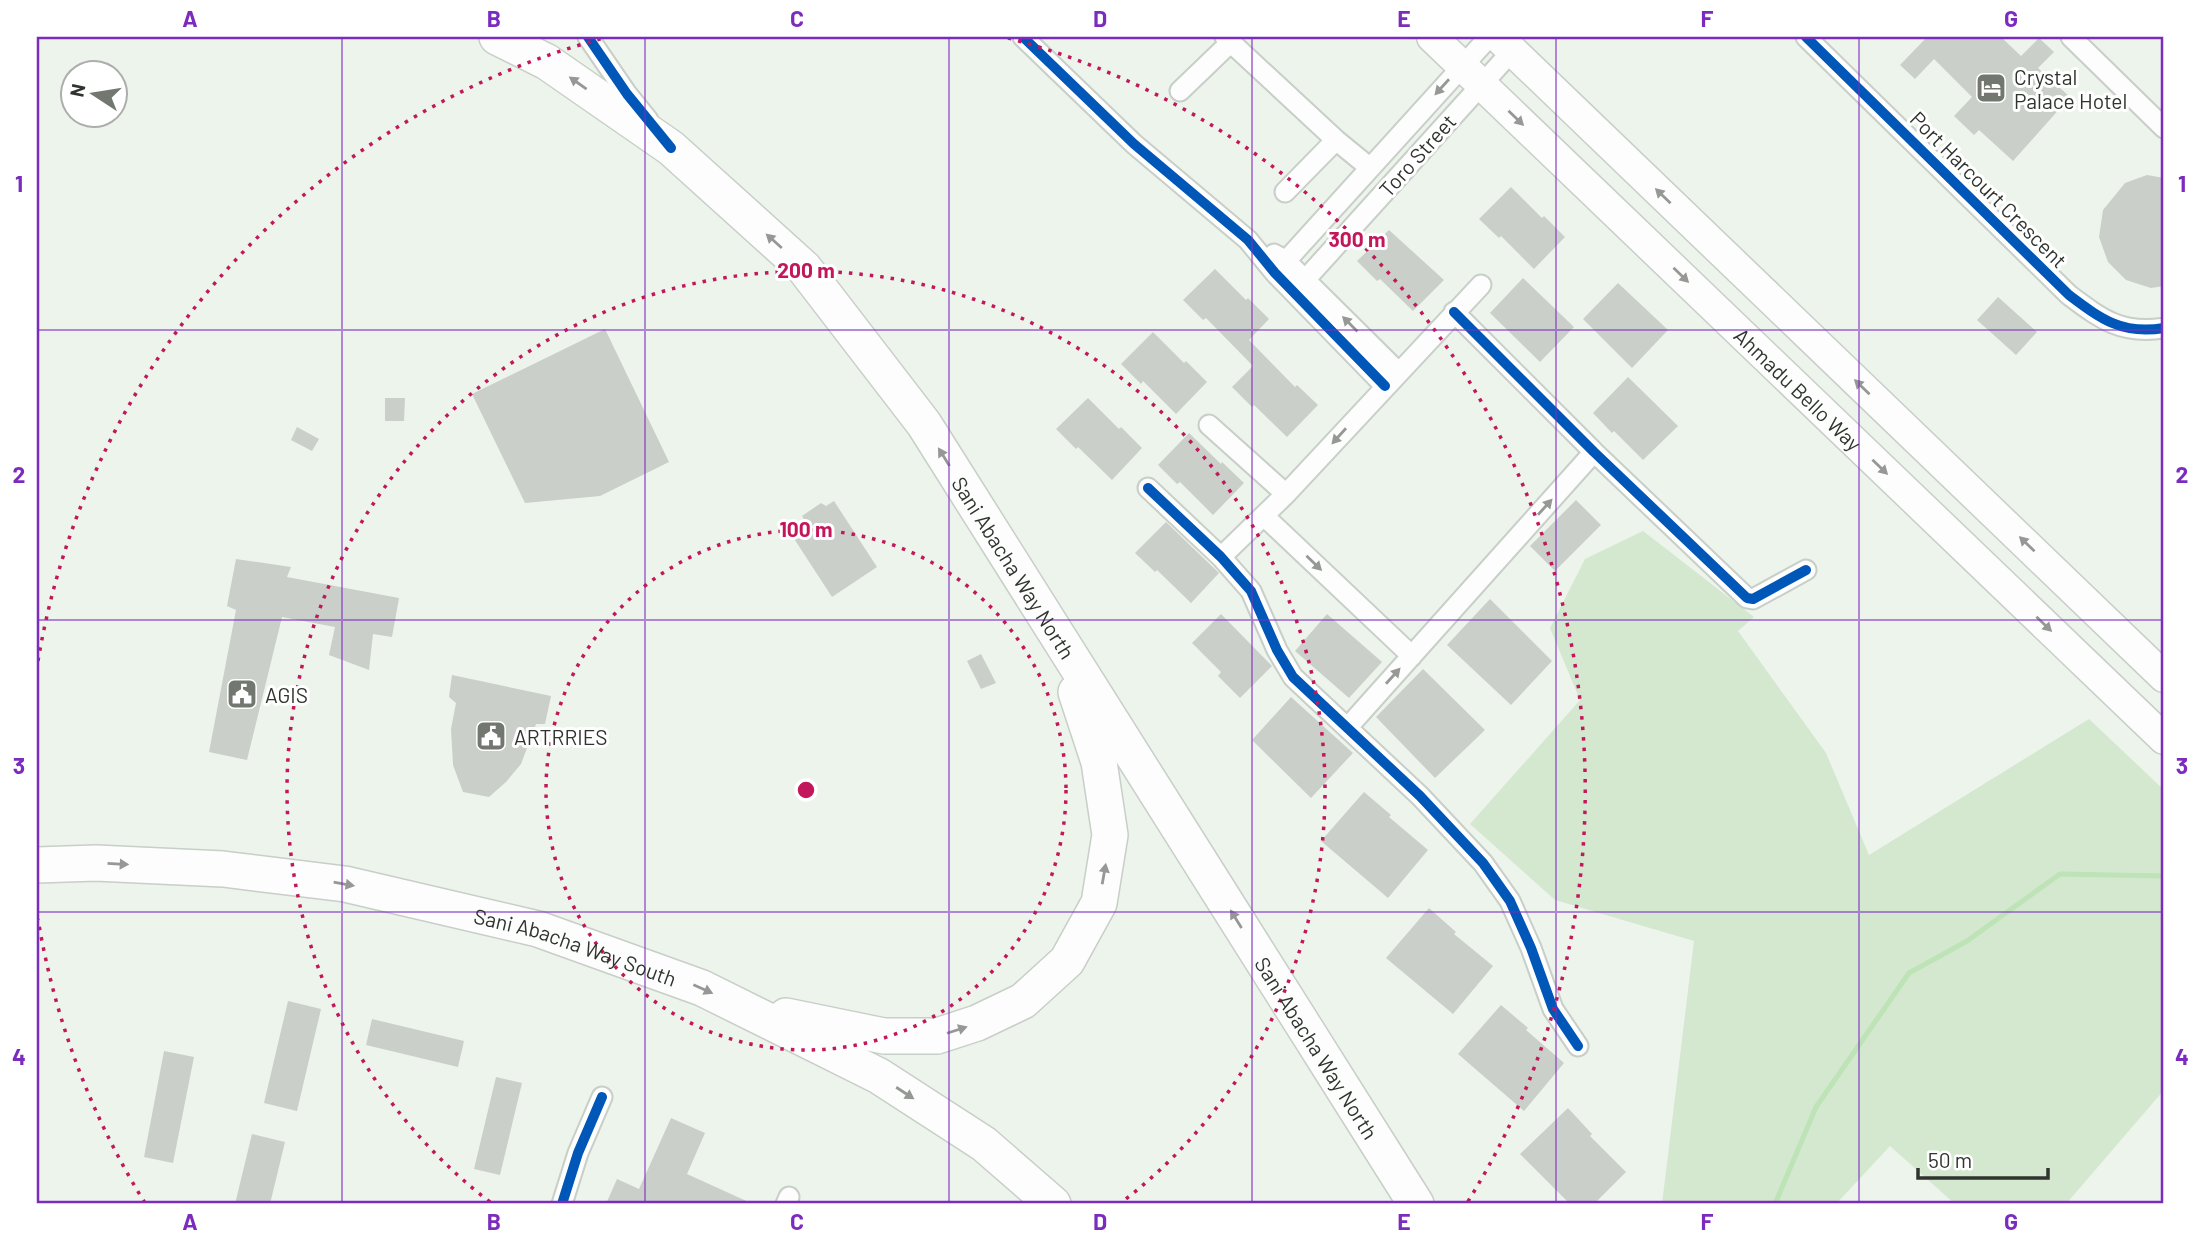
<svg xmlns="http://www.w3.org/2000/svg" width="2201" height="1241" font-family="Barlow,sans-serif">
	<rect width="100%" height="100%" fill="#edf4ec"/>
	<path fill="#d3e8cf" d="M 1643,531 L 1754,617 L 1738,631 L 1826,753 L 1869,855 L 2089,719 L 2164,790 L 2164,1090 L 2066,1204 L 1955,1204 L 1890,1146 L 1836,1204 L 1662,1204 L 1694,941 L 1555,900 L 1470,824 L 1580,700 L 1550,628 L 1585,559 Z"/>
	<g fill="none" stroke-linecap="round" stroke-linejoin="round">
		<path stroke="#bde3b6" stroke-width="5" d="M 1775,1204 L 1816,1107 L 1909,973 L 1967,941 L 2060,874 L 2164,876"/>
	</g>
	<path fill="#cacfc9" d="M 1927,37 L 2001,37 L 2021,56 L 2039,38 L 2054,52 L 2038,68 L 2070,97 L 2013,161 L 1979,130 L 1974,135 L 1954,116 L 1972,97 L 1934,59 L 1915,79 L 1900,65 Z
		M 2147,175 L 2164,178 L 2164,286 L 2151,288 L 2126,280 L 2108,262 L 2099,237 L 2103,210 L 2125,183 Z
		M 1511,187 L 1542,218 L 1544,216 L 1565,237 L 1534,269 L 1501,236 L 1499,238 L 1479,219 Z
		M 1389,230 L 1444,280 L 1413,311 L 1380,279 L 1377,281 L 1357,261 Z
		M 1215,269 L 1246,300 L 1248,298 L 1269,319 L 1249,340 L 1295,387 L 1297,385 L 1318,405 L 1287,437 L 1254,405 L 1252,407 L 1232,387 L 1253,366 L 1206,318 L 1203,320 L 1183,300 Z
		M 1523,278 L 1574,327 L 1540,362 L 1490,313 Z
		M 1618,283 L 1668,330 L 1632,368 L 1583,319 Z
		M 1998,297 L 2037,332 L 2016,355 L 1977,320 Z
		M 605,329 L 669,462 L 600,496 L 525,503 L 472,394 Z
		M 1153,332 L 1184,363 L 1186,361 L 1207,382 L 1176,414 L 1143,381 L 1141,384 L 1121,364 Z
		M 1628,377 L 1678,426 L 1643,460 L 1614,431 L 1612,433 L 1593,413 Z
		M 385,398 L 405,398 L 404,421 L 385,421 Z
		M 1088,398 L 1119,429 L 1121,427 L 1142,448 L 1112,480 L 1078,447 L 1076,449 L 1056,429 Z
		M 297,427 L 319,439 L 312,451 L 291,440 Z
		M 1189,433 L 1221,464 L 1222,462 L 1244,483 L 1213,515 L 1180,482 L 1177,484 L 1158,465 Z
		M 1576,500 L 1601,525 L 1555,571 L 1530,546 Z
		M 834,501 L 877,567 L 832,597 L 789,531 L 805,521 L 802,516 L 821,503 L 826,506 Z
		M 1166,522 L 1219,573 L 1191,603 L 1157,570 L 1155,572 L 1135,553 Z
		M 236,559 L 291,567 L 287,577 L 399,598 L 392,637 L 373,634 L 369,670 L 329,655 L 335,627 L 282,617 L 247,760 L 209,752 L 236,610 L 227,606 Z
		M 1490,599 L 1552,661 L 1511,705 L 1447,645 Z
		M 1221,614 L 1272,666 L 1240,698 L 1218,676 L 1221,672 L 1192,643 Z
		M 1327,614 L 1382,662 L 1349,698 L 1295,651 Z
		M 981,654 L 996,683 L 981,689 L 967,661 Z
		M 1423,669 L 1485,730 L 1435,778 L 1376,717 Z
		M 452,675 L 551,696 L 545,724 L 536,724 L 521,764 L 506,782 L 489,797 L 463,792 L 453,765 L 451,729 L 456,703 L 449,697 Z
		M 1291,697 L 1353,753 L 1311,798 L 1252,740 Z
		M 1364,792 L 1391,815 L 1389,817 L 1428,850 L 1388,898 L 1321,841 Z
		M 1429,908 L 1456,932 L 1454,934 L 1493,966 L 1453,1014 L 1386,958 Z
		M 288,1001 L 321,1009 L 297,1111 L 264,1103 Z
		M 1501,1005 L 1528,1028 L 1526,1030 L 1564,1063 L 1524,1111 L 1458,1054 Z
		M 372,1019 L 464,1041 L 458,1067 L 366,1045 Z
		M 164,1051 L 194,1057 L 173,1163 L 144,1157 Z
		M 496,1077 L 522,1083 L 500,1175 L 474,1169 Z
		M 1568,1108 L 1592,1134 L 1590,1136 L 1626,1172 L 1594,1204 L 1570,1204 L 1520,1154 Z
		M 671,1118 L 705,1133 L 687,1174 L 753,1204 L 606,1204 L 617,1179 L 639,1189 Z
		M 252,1134 L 285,1142 L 270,1204 L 235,1204 Z"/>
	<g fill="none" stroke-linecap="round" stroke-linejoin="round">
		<g stroke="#c8cec8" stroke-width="23">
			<path id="street" d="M 588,37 L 627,94 L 648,120
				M 1023,37 L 1134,144 L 1248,240 L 1275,273 L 1385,386
				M 1225,37 L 1336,140 L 1369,167
				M 1806,37 L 2069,295 C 2101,319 2122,335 2164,328
				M 2071,37 L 2164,128
				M 1180,91 L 1231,42
				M 1285,192 L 1336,140
				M 1274,254 L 1285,260 L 1398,372
				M 1275,273 L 1489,37
				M 1295,291 L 1512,51
				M 1454,312 L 1594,452 L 1747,598 L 1753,599 L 1806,570
				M 1209,425 L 1286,494
				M 1148,488 L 1221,557 L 1251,591 L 1277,650 L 1293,677 L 1420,796 L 1483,863 L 1510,901 L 1531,948 L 1553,1009 L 1578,1046
				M 1264,516 L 1412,656
				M 1221,557 L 1286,494 L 1481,285
				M 1348,727 L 1594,452
				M 562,1204 L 578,1153 L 602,1097
				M 786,1204 L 789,1197"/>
		</g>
		<g stroke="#c8cec8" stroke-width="33">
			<g id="primary">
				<path id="s1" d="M 1432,37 L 2164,739"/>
				<path d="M 1498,37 L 2164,677"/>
			</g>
		</g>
		<g stroke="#c8cec8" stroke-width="38">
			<g id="highway">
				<path id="s2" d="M 497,37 L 547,62 L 671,148 L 804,268 L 924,424 L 1416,1204"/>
				<path id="s3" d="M 37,865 L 96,863 L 223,869 L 345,884 L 538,929 L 702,988 L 879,1076 L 984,1144 L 1053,1204"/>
				<path d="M 786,1016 L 884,1036 L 937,1036 L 977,1023 L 1023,1001 L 1067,961 L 1099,903 L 1110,835 L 1099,762 L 1076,692"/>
			</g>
		</g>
		<use href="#street" stroke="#fcfdfc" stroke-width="19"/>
		<use href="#primary" stroke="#fcfdfc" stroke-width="30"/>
		<use href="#highway" stroke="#fcfdfc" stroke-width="35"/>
		<g stroke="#fff" stroke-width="15">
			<path id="cycleway" d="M 588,37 L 627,94 L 671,148
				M 1023,37 L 1134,144 L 1248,240 L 1275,273 L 1385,386
				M 1806,37 L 2069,295 C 2101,319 2122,335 2164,328
				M 1454,312 L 1594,452 L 1747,598 L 1753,599 L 1806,570
				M 1148,488 L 1221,557 L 1251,591 L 1277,650 L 1293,677 L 1420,796 L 1483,863 L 1510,901 L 1531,948 L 1553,1009 L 1578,1046
				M 562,1204 L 578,1153 L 602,1097"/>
		</g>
		<use href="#cycleway" stroke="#0057b8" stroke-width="10"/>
	</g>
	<defs><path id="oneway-solid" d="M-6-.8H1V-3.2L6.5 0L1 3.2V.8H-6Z" transform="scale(1.75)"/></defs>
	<g fill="#969895">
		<use href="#oneway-solid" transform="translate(578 83) rotate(-145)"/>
		<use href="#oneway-solid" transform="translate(1442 87) rotate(132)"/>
		<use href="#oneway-solid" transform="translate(1516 118) rotate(44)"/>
		<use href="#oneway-solid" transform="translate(1663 196) rotate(-136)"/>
		<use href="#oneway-solid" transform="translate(774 241) rotate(-138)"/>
		<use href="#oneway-solid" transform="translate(1681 275) rotate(44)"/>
		<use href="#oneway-solid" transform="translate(1350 324) rotate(-135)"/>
		<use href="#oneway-solid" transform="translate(1862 387) rotate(-136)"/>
		<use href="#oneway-solid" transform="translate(1339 436) rotate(132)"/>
		<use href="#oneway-solid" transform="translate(944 457) rotate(-122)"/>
		<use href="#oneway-solid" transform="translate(1880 467) rotate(44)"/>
		<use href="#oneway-solid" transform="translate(1545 507) rotate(-48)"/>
		<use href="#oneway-solid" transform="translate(2027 544) rotate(-136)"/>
		<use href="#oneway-solid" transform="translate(1314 563) rotate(44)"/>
		<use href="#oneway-solid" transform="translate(2044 624) rotate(44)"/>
		<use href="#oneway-solid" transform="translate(1393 676) rotate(-48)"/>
		<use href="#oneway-solid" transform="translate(118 864) rotate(3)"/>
		<use href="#oneway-solid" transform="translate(1104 874) rotate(-80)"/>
		<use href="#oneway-solid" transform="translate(344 884) rotate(10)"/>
		<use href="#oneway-solid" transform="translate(1236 919) rotate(-122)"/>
		<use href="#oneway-solid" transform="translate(703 989) rotate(24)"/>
		<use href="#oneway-solid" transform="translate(957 1030) rotate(-18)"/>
		<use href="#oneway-solid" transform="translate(905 1093) rotate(33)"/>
	</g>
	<path fill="none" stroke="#7b2cbf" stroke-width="2" stroke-opacity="0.55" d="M 342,37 L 342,1204M 645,37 L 645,1204M 949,37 L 949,1204M 1252,37 L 1252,1204M 1556,37 L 1556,1204M 1859,37 L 1859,1204M 37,330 L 2164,330M 37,620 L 2164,620M 37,912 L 2164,912"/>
	<g fill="none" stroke="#c2185b" stroke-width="3.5" stroke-dasharray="3.5 7">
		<circle cx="806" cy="790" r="260"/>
		<path d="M490 1202A519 519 0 1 1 1122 1202"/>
		<path d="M145 1203A779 779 0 0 1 38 919M38 661A779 779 0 0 1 604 38M1008 38A779 779 0 0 1 1467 1203"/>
	</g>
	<defs>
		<g id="hotel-square" transform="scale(1.575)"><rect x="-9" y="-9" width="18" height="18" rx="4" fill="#727770" stroke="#fff"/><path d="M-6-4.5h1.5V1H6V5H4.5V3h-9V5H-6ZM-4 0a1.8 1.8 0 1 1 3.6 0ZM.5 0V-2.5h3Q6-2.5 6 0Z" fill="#fff"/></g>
		<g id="civic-square" transform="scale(1.575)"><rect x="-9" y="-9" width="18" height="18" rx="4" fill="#727770" stroke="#fff"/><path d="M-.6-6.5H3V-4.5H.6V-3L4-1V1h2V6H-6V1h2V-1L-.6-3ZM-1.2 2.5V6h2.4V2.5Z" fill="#fff"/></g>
	</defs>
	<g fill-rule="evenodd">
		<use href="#hotel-square" x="1991" y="88"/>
		<use href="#civic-square" x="242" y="694"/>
		<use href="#civic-square" x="491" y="736"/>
	</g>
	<g text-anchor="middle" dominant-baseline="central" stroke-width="6" stroke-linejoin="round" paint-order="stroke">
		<g font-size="21" fill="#2f342e" stroke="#fff" text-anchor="start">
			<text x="2014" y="76">Crystal<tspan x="2014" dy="24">Palace Hotel</tspan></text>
			<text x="265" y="694">AGIS</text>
			<text x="514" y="736">ARTRRIES</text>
		</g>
		<g font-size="21" fill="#2f342e" stroke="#fff">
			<text transform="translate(1417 155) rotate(-48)">Toro Street</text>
			<text transform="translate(1989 189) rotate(45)">Port Harcourt Crescent</text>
			<text stroke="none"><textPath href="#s1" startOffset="508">Ahmadu Bello Way</textPath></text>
			<text stroke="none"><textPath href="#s2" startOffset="752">Sani Abacha Way North</textPath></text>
			<text stroke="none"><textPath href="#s3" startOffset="548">Sani Abacha Way South</textPath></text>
			<text stroke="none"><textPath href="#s2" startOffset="1320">Sani Abacha Way North</textPath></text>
		</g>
	</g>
	<circle cx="806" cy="790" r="10" fill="#c2185b" stroke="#fff" stroke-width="3.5"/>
	<g font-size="21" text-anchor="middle" font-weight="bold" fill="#c2185b" stroke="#fff" stroke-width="6" stroke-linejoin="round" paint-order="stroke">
		<text x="1357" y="247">300 m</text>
		<text x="806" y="278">200 m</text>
		<text x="806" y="537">100 m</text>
	</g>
	<rect width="2201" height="1241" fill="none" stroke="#ffffff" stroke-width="77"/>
	<g transform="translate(94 94) rotate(282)"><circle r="33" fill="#ffffff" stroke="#acaeab" stroke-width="2"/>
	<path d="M0-5L12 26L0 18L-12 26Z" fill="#727770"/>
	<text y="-10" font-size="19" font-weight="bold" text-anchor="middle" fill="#2f342e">N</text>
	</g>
	<path d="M1918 1168v10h130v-10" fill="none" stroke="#2f342e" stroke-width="3.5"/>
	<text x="1928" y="1168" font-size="21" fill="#2f342e" stroke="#ffffff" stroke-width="5" paint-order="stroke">50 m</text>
	<rect x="38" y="38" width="2124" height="1164" fill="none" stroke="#7b2cbf" stroke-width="2.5"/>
	<g font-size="23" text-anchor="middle" font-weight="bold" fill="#7b2cbf">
		<text x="190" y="27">A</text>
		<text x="494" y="27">B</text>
		<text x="797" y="27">C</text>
		<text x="1100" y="27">D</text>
		<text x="1404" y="27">E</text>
		<text x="1707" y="27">F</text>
		<text x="2011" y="27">G</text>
		<text x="19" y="192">1</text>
		<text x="2182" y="192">1</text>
		<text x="19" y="483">2</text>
		<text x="2182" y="483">2</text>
		<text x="19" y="774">3</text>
		<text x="2182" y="774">3</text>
		<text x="19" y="1065">4</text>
		<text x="2182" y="1065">4</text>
		<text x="190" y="1230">A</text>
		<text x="494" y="1230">B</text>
		<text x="797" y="1230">C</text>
		<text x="1100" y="1230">D</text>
		<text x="1404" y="1230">E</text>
		<text x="1707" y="1230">F</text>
		<text x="2011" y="1230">G</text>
	</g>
</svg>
